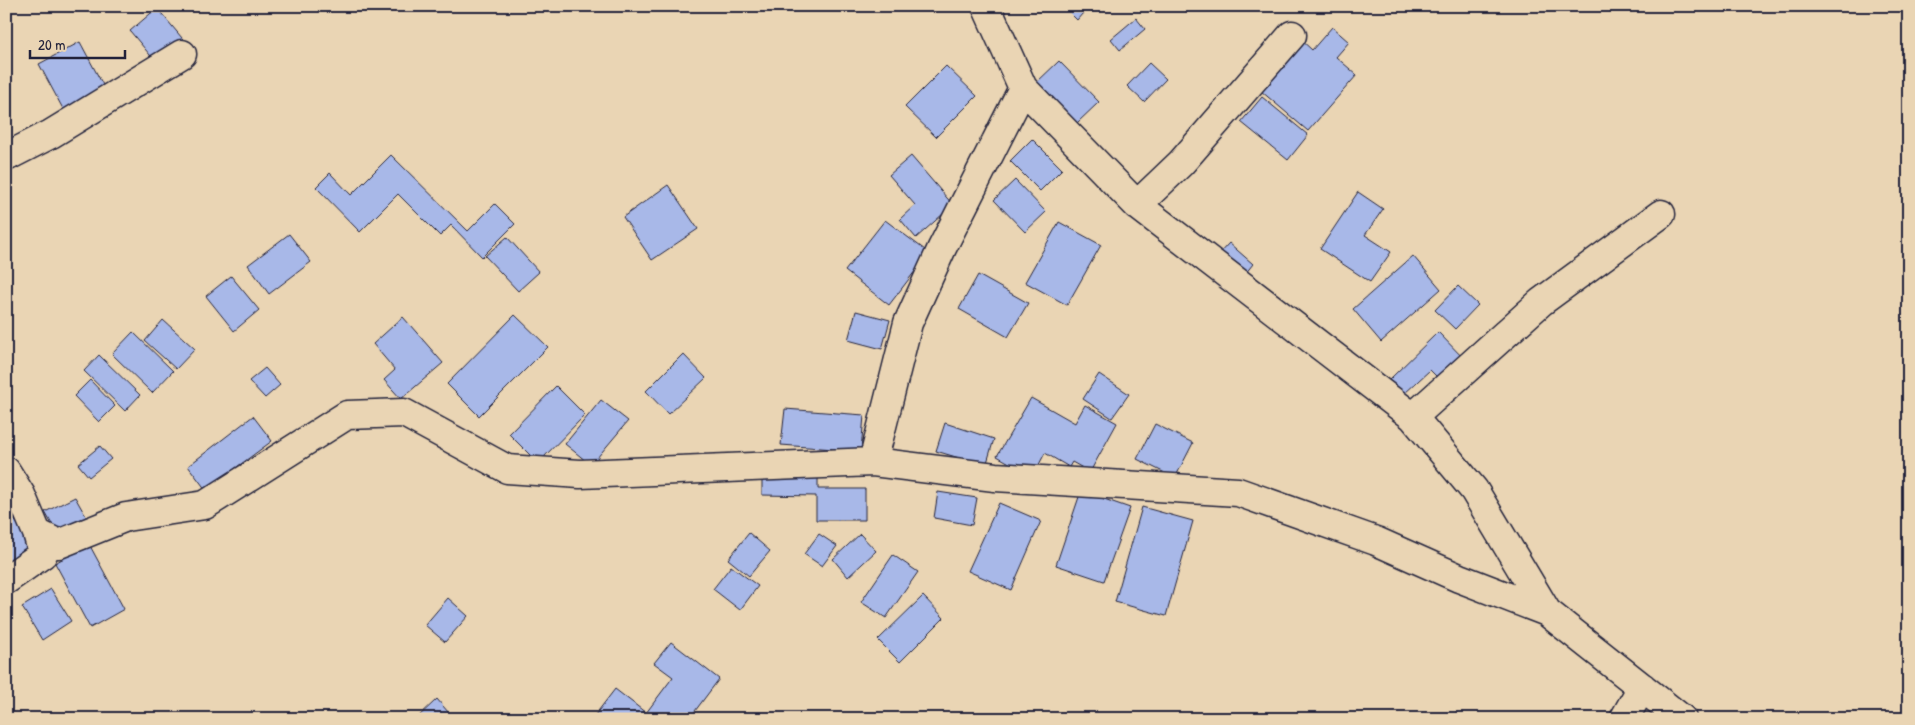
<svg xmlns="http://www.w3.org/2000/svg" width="1915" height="725" font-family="'Patrick Hand',sans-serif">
	<rect width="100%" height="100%" fill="#ead5b4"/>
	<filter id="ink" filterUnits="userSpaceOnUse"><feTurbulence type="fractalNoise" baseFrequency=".02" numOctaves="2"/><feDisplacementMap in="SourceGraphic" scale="10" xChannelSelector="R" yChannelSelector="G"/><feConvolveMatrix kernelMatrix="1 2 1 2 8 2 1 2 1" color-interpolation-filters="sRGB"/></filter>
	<g filter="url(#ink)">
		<path fill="#a8b8e8" stroke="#22223b" d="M 1063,6 L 1089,6 L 1077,20 Z
			M 157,8 L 192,50 L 165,73 L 130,31 Z
			M 1136,18 L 1145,29 L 1120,50 L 1111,39 Z
			M 1332,27 L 1349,42 L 1336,57 L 1357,75 L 1308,131 L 1261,91 L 1299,38 L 1312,50 Z
			M 80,42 L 111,100 L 70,122 L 39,64 Z
			M 1059,61 L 1099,102 L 1077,123 L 1036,83 Z
			M 1149,63 L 1166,79 L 1144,102 L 1127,86 Z
			M 946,66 L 977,96 L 936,137 L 905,107 Z
			M 1262,97 L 1308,135 L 1288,160 L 1241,122 Z
			M 1032,139 L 1062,169 L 1040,191 L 1010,161 Z
			M 391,155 L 468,231 L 495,204 L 515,224 L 482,257 L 451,225 L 440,236 L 398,194 L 360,232 L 316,187 L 330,173 L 351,195 Z
			M 911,156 L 953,205 L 916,238 L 900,219 L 915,205 L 889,175 Z
			M 1015,180 L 1046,212 L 1025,232 L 994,200 Z
			M 668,185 L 698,229 L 652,260 L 623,217 Z
			M 1358,192 L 1383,209 L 1365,235 L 1391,252 L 1370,282 L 1320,249 Z
			M 885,220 L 929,253 L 889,305 L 845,271 Z
			M 1059,222 L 1101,245 L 1067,305 L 1025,282 Z
			M 289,234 L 311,262 L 269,294 L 248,265 Z
			M 507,237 L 539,272 L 518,291 L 485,256 Z
			M 1229,243 L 1253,264 L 1241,279 L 1216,257 Z
			M 1413,256 L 1441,289 L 1381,342 L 1353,309 Z
			M 978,275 L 1028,303 L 1008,337 L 959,309 Z
			M 231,276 L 259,310 L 234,331 L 206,296 Z
			M 1458,286 L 1478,305 L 1455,329 L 1435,310 Z
			M 856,311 L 890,320 L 882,349 L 848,340 Z
			M 515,315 L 548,347 L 479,416 L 447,384 Z
			M 403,317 L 443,363 L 401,399 L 384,380 L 395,370 L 373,344 Z
			M 163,320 L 195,349 L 176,369 L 145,341 Z
			M 133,332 L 173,371 L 152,393 L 112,354 Z
			M 1438,332 L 1467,362 L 1443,383 L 1430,370 L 1404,394 L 1389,380 Z
			M 683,354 L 706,378 L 668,414 L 646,391 Z
			M 99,355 L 140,395 L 125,411 L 84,371 Z
			M 265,368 L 280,385 L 265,398 L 249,381 Z
			M 1099,374 L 1129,394 L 1112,418 L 1083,399 Z
			M 90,380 L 115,406 L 99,422 L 74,396 Z
			M 556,386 L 585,415 L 538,463 L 509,434 Z
			M 1031,398 L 1075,423 L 1085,405 L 1117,423 L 1090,472 L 1072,462 L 1069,467 L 1045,453 L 1033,476 L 997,456 Z
			M 601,400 L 628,421 L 591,465 L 565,444 Z
			M 785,409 L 864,415 L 861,451 L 781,445 Z
			M 253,416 L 272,441 L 206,490 L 188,466 Z
			M 945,423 L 994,439 L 986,466 L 936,451 Z
			M 1155,424 L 1193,443 L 1175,478 L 1137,459 Z
			M 100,446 L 111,459 L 89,477 L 78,464 Z
			M 762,476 L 818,476 L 818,489 L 865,489 L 865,520 L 816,520 L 816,496 L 762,495 Z
			M 1081,491 L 1130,508 L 1104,581 L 1056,565 Z
			M 938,492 L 977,498 L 972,525 L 934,518 Z
			M 75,497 L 88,520 L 58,535 L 45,512 Z
			M 999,503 L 1041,521 L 1011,590 L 968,571 Z
			M 1142,507 L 1193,521 L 1166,616 L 1115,602 Z
			M 6,508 L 35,549 L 6,569 Z
			M 749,533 L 770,551 L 749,576 L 728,559 Z
			M 819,534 L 837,546 L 822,566 L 804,554 Z
			M 860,534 L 876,551 L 848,577 L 833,559 Z
			M 89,544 L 124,609 L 90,628 L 55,563 Z
			M 893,555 L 918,572 L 886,618 L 861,602 Z
			M 731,566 L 758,586 L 740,610 L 713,589 Z
			M 51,589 L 71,621 L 42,640 L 22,607 Z
			M 923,596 L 944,618 L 900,662 L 878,640 Z
			M 448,598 L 468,616 L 445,642 L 425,625 Z
			M 671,642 L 719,679 L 689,719 L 592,719 L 615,689 L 646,713 L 673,677 L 654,663 Z
			M 437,699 L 454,719 L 416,719 Z"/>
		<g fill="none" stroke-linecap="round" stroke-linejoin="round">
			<g stroke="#22223b" stroke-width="31">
				<path id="minor" d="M 986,6 L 1023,88 L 1137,205 L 1413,417 L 1474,490 L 1547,612
					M 6,157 L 51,134 L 182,54
					M 1137,205 L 1181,163 L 1292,35
					M 1413,417 L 1541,302 L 1661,214
					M 873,462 L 908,323 L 942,248 L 1023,88
					M 6,471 L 21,495 L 37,533 L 59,544 L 126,517 L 205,505 L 347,415 L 404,413 L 507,469 L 580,474 L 873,462 L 995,477 L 1238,492 L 1376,541 L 1459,578 L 1547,612 L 1682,719
					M 6,580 L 43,554 L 37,533
					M 1624,719 L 1642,687"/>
			</g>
			<use href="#minor" stroke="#ead5b4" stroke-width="28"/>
		</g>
	</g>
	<rect width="1915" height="725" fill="none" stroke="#ead5b4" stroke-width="25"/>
	<rect x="12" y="12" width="1890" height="700" fill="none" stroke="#22223b" stroke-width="2" filter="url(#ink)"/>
	<path d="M30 50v8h95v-8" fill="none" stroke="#22223b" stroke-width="2.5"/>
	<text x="38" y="50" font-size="15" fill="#22223b" stroke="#ead5b4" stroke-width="4" paint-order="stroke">20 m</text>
</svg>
